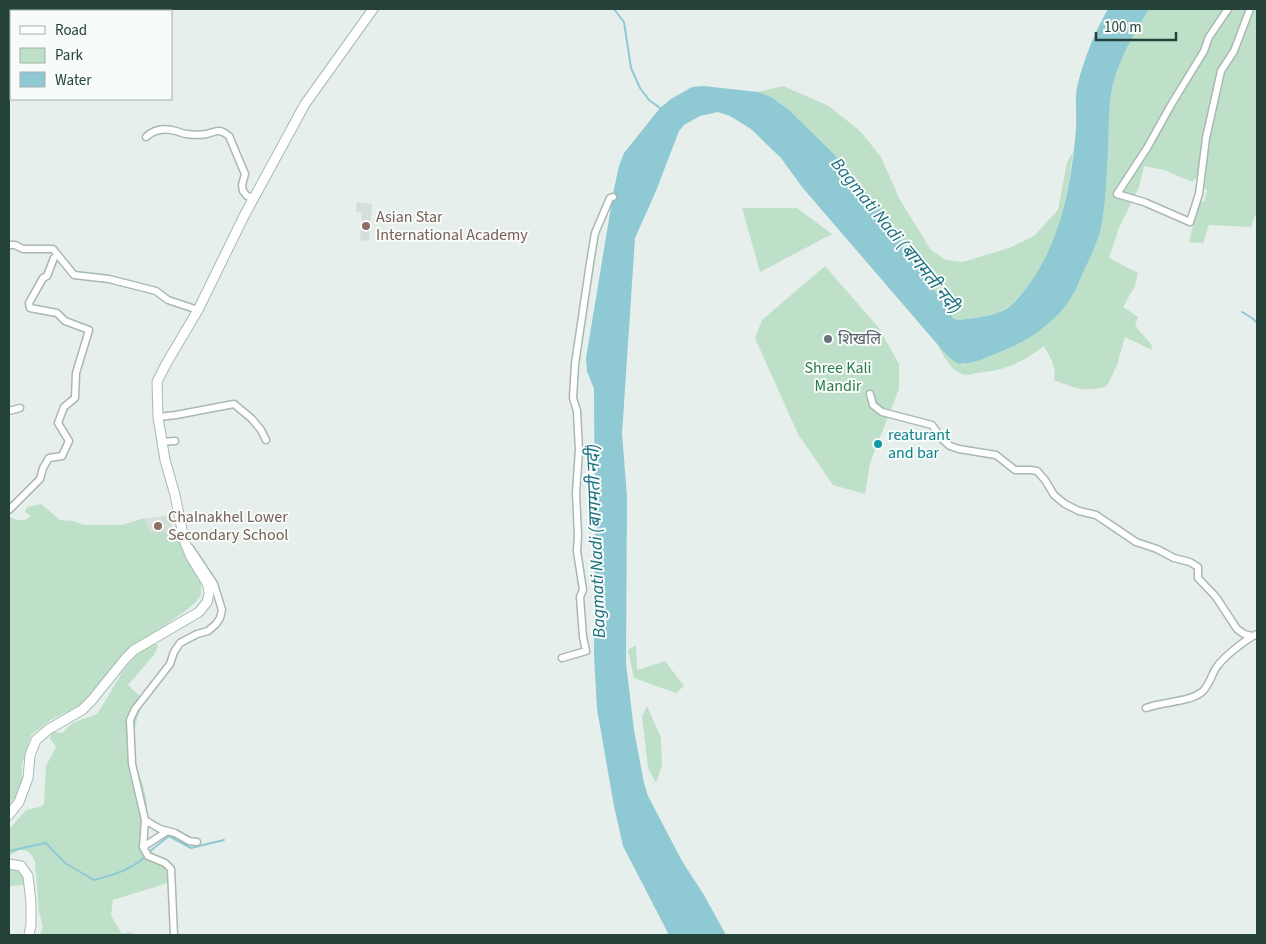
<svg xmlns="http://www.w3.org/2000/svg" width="1266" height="944" font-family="'Source Sans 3','Noto Sans Devanagari',sans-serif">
	<rect width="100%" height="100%" fill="#e6efeb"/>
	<path fill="#d4dfda" d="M 357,202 L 372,204 L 369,241 L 360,240 L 362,213 L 356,212 Z
		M 170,515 L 173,534 L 146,538 L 143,519 Z"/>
	<path fill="#bfe0c8" d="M 21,9 L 73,9 L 72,11 L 20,11 Z
		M 1149,9 L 1257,9 L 1257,211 L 1251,227 L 1209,225 L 1203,243 L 1189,242 L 1199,202 L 1204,202 L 1207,190 L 1203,188 L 1206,179 L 1198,176 L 1192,182 L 1164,170 L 1144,166 L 1139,187 L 1119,228 L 1109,258 L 1138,273 L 1135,286 L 1123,307 L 1138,317 L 1135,326 L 1151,344 L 1152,350 L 1125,337 L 1117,365 L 1107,386 C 1084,393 1075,388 1054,380 C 1057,367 1050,357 1044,346 C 1022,363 1004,371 977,373 C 973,374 966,376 962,374 C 950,370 943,355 938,345 L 955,362 L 963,365 L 989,357 L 1073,296 L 1101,227 L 1108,150 L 1109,111 L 1113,84 L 1118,67 L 1131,39 Z
		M 783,86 L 829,106 L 861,132 L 881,157 L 900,200 L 931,250 L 946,260 L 963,262 L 1009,248 L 1034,236 L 1058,210 L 1067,162 L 1073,152 C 1068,200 1053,264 1018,298 C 1014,301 1011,306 1006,308 C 992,317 974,318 958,320 L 953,318 L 882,212 L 833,153 L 788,109 L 771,97 L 758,92 Z
		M 742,208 L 797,208 L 832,234 L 760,272 Z
		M 825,266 L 879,328 L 899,364 L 899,389 L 870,463 L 865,494 L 833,485 L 798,434 L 755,338 L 762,320 Z
		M 41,504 L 60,520 L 73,521 L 84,525 L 122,525 L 144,518 L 151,533 L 163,529 L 166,535 L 175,532 L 201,583 L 201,595 L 196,602 L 184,612 L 137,644 L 86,702 L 51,720 L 31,735 L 22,764 L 22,788 L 9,805 L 9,516 C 14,521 26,522 31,516 L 25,512 L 27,507 Z
		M 153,644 L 157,644 L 158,646 L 154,655 L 128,685 L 145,701 C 135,717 131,742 135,761 C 139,775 146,790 147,805 C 148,820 144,833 147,847 C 163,863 171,853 174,881 L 113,900 L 111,915 L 122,934 L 131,932 L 133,935 L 40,935 L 43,927 L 39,912 L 35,862 L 31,854 L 25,850 L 19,850 L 9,856 L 9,829 L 26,810 L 40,807 L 44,804 L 46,766 L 56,747 L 50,739 L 51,734 L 54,732 L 63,733 C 73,718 84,721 98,713 L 123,671 L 138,653 Z
		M 636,645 L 637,670 L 665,661 L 684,686 L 676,693 L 634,678 L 628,650 Z
		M 647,706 L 661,738 L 662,765 L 656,783 L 648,768 L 642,716 Z
		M 15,868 L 22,871 L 25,884 L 24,885 L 9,886 L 9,869 Z"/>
	<path fill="#8ec9d4" d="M 1108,9 L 1149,9 C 1135,32 1120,57 1113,84 C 1108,106 1109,129 1108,152 C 1106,177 1106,203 1101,228 C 1097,243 1091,256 1084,270 C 1080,279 1077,289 1071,298 C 1055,323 1028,341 1000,352 C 990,356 967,367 957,363 C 950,359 943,351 938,345 L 802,187 L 781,158 L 751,129 L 730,116 L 718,112 L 700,116 L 684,125 L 679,131 L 656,191 L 635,238 L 622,434 L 627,496 L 626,663 L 634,730 L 644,783 L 648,796 L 682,861 L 704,895 L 726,935 L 669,935 L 623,846 L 614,806 L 597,709 L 594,655 L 595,550 L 594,389 L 587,371 L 586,358 L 614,189 L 619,166 L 624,153 L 660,108 L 671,99 L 692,87 L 703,86 L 758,92 L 771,97 L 788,109 L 833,153 L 882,212 L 953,318 L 958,320 C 974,318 991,317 1006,309 C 1013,305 1020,296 1025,290 C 1060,246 1072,183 1076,128 C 1077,114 1074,97 1078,83 C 1084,59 1096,29 1108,9 Z"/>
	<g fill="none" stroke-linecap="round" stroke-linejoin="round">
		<path stroke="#8ec9d4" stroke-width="2" d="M 614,9 L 624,22 L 631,68 L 640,88 L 649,100 L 660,108
			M 1242,312 L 1252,318 L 1257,323
			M 9,851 L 46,843 L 65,863 L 94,880 C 113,875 131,870 146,856
			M 149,852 L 169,836 L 191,848 L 224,840"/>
		<g stroke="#a8b8b2" stroke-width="9">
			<path id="street" d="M 1228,9 L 1209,37 L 1204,51 L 1171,105 L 1147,148 L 1117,194 L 1144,202 L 1190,222 L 1199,194 L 1206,138 L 1221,71 L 1234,51 L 1250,9
				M 146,137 C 154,129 165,128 176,131 C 180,132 183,134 187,134 C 193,135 201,135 207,134 C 217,131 219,128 229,136 L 245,174 L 242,185 L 243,191 L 247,196 L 254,198
				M 9,245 L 15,245 L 23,249 L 53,249 L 57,254 L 54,258 L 47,276 L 43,278 L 29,303 L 30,308 L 57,313 L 65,321 L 89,330 L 76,373 L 75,398 L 64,407 L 58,423 L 69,441 L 62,456 L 49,458 L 43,468 L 40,479 L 9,510
				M 57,254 L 74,275 L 109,279 L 156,291 L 168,300 L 198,310
				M 870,394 L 873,405 L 882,412 L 932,425 L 942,439 L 950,446 L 959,449 L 996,455 L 1015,470 L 1031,470 L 1037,471 L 1045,480 L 1054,495 L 1065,504 L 1079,511 L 1096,515 L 1136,542 L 1157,549 L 1174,558 L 1190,562 L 1198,567 L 1198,578 L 1216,597 L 1237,629 L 1244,634 L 1252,636
				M 9,411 L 20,408
				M 158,417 L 176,415 L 234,404 L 252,419 L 261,430 L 266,440
				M 161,442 L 175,441
				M 562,658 L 586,651 L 583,637 L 580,597 L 583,590 L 577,551 L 578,535 L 576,493 L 579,450 L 577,411 L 573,398 L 575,364 L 590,263 L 595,233 L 610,198 L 613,197
				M 1146,708 C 1164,701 1187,703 1202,692 C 1209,686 1211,676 1216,668 C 1223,657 1245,640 1257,634
				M 145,820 L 160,829 L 175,833 L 189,841 L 197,842
				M 143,847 L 166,832
				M 174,935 L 171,869 L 165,863 L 148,856 L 143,847 L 145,820 L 132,764 L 130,720 L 135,709 L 170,664 L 174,652 L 180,643 L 197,634 L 208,631 L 216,624 L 220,618 L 222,610 L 214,584 L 190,548"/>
		</g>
		<g stroke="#a4bbb3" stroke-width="11">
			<path id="secondary" d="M 9,815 L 19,802 L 28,778 L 30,755 L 36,740 L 49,729 L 82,710 L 92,700 L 125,659 L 134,650 L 199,612 L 207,602 L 209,594 L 208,585 L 191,557 L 184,540 L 175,495 L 165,460 L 158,417 L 157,382 L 166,364 L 198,310 L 244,216 L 305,104 L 373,9
				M 9,864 L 21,866 L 28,876 L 31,903 L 31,925 L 29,935"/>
		</g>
		<use href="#street" stroke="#fff" stroke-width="6"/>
		<use href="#secondary" stroke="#fff" stroke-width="9"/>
	</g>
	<g fill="#8d6e63" stroke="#f7fbf9" stroke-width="2">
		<circle cx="366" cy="226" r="5"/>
		<circle cx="158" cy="526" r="5"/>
	</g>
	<circle fill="#6b7280" stroke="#f7fbf9" stroke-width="2" cx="828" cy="339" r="5"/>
	<circle fill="#0f9aa8" stroke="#f7fbf9" stroke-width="2" cx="878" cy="444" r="5"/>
	<g text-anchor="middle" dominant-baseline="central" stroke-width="4" stroke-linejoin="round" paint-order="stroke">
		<g font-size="16" fill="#785e54" stroke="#f7fbf9" text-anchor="start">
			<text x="376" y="217">Asian Star<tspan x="376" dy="18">International Academy</tspan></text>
			<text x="168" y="517">Chalnakhel Lower<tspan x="168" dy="18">Secondary School</tspan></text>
		</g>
		<g font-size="16" fill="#5b616d" stroke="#f7fbf9" text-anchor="start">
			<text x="838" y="339">शिखलि</text>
		</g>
		<g font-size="16" fill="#2d7a4b" stroke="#f7fbf9">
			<text x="838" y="368">Shree Kali<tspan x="838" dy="18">Mandir</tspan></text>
		</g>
		<g font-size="16" fill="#0d838f" stroke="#f7fbf9" text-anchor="start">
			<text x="888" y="435">reaturant<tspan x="888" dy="18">and bar</tspan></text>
		</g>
		<g font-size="18" font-style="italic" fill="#1c6f80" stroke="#f7fbf9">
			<text transform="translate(896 236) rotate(51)">Bagmati Nadi (बागमती नदी)</text>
			<text transform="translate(596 541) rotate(-92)">Bagmati Nadi (बागमती नदी)</text>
		</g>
	</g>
	<rect width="1266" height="944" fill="none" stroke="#24423a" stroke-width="20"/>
	<rect x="10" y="10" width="162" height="90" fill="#f7fbf9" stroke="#a3b1ad"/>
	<rect x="20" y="26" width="25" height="8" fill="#ffffff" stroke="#a3b1ad"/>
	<text x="55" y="35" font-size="15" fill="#24423a">Road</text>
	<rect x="20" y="48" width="25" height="15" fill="#bfe0c8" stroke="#a3b1ad"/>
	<text x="55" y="60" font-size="15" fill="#24423a">Park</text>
	<rect x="20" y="72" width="25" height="15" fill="#8ec9d4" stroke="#a3b1ad"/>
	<text x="55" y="85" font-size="15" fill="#24423a">Water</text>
	<path d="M1096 32v8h80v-8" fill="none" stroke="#24423a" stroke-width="2.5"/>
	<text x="1104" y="32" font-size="15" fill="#24423a" stroke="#f7fbf9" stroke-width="4" paint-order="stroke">100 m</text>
</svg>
